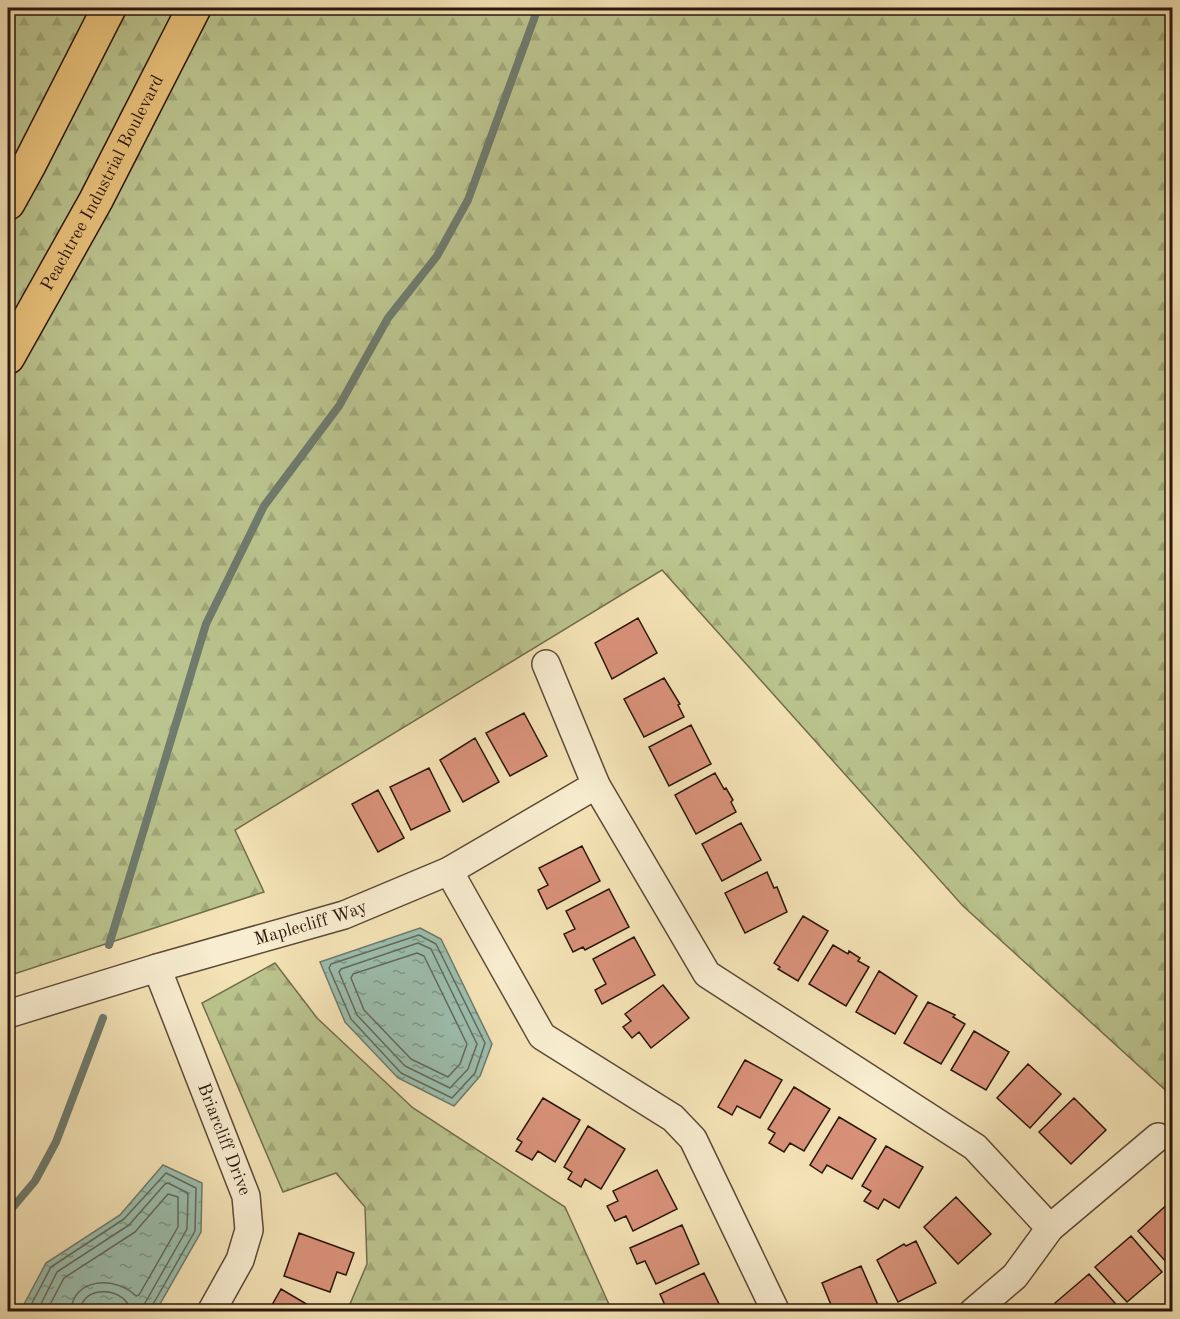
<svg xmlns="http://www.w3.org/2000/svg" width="1180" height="1319" font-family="'Old Standard TT',serif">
	<defs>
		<pattern id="forest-firs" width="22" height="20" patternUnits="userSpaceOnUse" patternTransform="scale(1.5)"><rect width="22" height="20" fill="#bbc48e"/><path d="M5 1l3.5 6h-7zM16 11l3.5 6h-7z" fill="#a1a879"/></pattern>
		<pattern id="water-ripples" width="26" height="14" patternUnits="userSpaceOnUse" patternTransform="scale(1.5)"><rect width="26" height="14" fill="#9cbeae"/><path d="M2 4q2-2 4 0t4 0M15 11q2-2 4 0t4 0" fill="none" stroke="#7f998c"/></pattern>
	</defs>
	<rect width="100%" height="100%" fill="#f4e3b6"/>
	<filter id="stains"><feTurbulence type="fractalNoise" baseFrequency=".00333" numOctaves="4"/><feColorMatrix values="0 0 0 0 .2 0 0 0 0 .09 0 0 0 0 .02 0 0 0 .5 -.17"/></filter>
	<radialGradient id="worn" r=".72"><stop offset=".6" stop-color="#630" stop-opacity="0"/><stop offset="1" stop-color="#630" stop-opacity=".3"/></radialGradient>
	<path fill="url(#forest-firs)" stroke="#726d4c" stroke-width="1.5" d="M 8,8 L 1172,8 L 1172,1096 L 963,906 L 662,570 L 235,830 L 264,892 L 8,976 Z
		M 275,963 L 317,1018 L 413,1108 L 565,1207 L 612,1311 L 347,1311 L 367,1264 L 365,1207 L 336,1173 L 283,1192 L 202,1003 Z"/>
	<path fill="url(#water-ripples)" stroke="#6e7b6d" stroke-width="1.5" d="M 420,928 L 441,939 L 492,1044 L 480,1076 L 454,1106 L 398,1078 L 345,1022 L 320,962 Z
		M 163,1165 L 202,1183 L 201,1232 L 156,1311 L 129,1311 L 98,1304 L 92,1311 L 25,1311 L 22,1308 L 46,1263 L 120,1215 Z"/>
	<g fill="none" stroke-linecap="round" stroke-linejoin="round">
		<path stroke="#636a5c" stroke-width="1.5" d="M 419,935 L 436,944 L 485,1043 L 475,1073 L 452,1098 L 401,1073 L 351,1019 L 329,968 L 331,964 Z
			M 418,943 L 431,949 L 477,1044 L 468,1069 L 450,1088 L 405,1066 L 357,1015 L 339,972 L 341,969 Z
			M 417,953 L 424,956 L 467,1044 L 460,1064 L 448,1077 L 411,1059 L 364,1010 L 351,978 L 353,974 Z
			M 30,1312 L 30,1307 L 51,1267 L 124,1219 L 166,1173 L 196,1188 L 195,1231 L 152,1306 L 151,1312
			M 37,1312 L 57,1272 L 129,1225 L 165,1184 L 168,1183 L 188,1193 L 187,1229 L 145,1303 L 143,1312
			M 46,1312 L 64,1278 L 135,1232 L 168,1194 L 178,1197 L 178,1227 L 139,1295 L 136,1296 C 116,1276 72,1277 71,1312
			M 80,1312 C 82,1282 129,1288 130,1312"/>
		<path stroke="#6e7b6d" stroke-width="8" d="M 109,945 L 206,624 L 264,506 L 339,406 L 388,318 L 437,256 L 468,200 L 538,8
			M 8,1213 L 35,1181 L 56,1142 L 103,1018"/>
	</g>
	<path fill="#d9927a" stroke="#2a160b" stroke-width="1.5" d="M 638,618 L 657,653 L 612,679 L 595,643 Z
		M 664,678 L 680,704 L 678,705 L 684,717 L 644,737 L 624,699 Z
		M 524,713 L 547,756 L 510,776 L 486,733 Z
		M 691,725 L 711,764 L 669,786 L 649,747 Z
		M 475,738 L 499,782 L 463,802 L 440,760 Z
		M 429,768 L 450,811 L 411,830 L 390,787 Z
		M 715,773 L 724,789 L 726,788 L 733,800 L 731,802 L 736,812 L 696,834 L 675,795 Z
		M 378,790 L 404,838 L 378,852 L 352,804 Z
		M 741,823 L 761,860 L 722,881 L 702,844 Z
		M 582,846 L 600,881 L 547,909 L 538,890 L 548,885 L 539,868 Z
		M 767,872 L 774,888 L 777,887 L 787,912 L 745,933 L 725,893 Z
		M 609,889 L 629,927 L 585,950 L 583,947 L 573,952 L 564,934 L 575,929 L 566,911 Z
		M 803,916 L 828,931 L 798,981 L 778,969 L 780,967 L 774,963 Z
		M 634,937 L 655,975 L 602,1004 L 595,990 L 606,984 L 593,959 Z
		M 833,945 L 848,954 L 849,951 L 860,958 L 858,961 L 869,967 L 846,1006 L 809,984 Z
		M 879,971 L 917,996 L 895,1034 L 856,1012 Z
		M 663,985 L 689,1018 L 651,1048 L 639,1032 L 632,1038 L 623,1027 L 631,1021 L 625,1014 Z
		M 928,1002 L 955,1015 L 953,1017 L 965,1024 L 941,1064 L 904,1043 Z
		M 974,1031 L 1009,1052 L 986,1090 L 951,1070 Z
		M 745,1060 L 782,1080 L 760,1118 L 737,1106 L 732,1115 L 718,1107 Z
		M 1028,1064 L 1061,1094 L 1030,1128 L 997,1098 Z
		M 794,1087 L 830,1109 L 804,1151 L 790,1143 L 784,1152 L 769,1143 L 775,1133 L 768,1129 Z
		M 543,1098 L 580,1120 L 555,1162 L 538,1151 L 532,1160 L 516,1151 L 522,1142 L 517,1139 Z
		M 1074,1098 L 1106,1130 L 1071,1164 L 1039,1132 Z
		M 839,1117 L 876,1139 L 852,1179 L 827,1165 L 822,1173 L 810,1165 Z
		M 588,1126 L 625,1149 L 601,1189 L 585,1179 L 581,1187 L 568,1179 L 572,1172 L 564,1167 Z
		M 886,1146 L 923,1167 L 899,1208 L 884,1199 L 878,1209 L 864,1201 L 871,1191 L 862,1186 Z
		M 657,1170 L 677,1209 L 633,1231 L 626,1216 L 615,1221 L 607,1206 L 618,1201 L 613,1191 Z
		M 956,1197 L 991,1234 L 958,1264 L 924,1227 Z
		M 1171,1201 L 1172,1260 L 1168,1264 L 1138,1231 Z
		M 682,1225 L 699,1264 L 656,1284 L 645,1261 L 637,1264 L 630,1248 Z
		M 299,1233 L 354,1253 L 346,1275 L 337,1272 L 330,1292 L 284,1276 Z
		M 1131,1236 L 1162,1272 L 1127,1302 L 1095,1267 Z
		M 916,1241 L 936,1283 L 898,1302 L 877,1260 L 904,1244 L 906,1246 Z
		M 861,1266 L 881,1312 L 834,1312 L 822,1283 Z
		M 704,1273 L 723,1312 L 668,1312 L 660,1294 Z
		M 1089,1274 L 1122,1311 L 1121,1312 L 1062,1312 L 1055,1303 Z
		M 281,1289 L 320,1312 L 268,1312 Z"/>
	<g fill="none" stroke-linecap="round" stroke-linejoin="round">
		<g stroke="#5c4936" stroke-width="30">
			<g id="minor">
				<path d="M 546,664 L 596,785 L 707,974 L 975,1147 L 1050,1228"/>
				<path d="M 449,871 L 542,1036 L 673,1118 L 693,1139 L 776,1312"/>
				<path id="s1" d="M 157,968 L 246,1196 L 249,1230 L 240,1260 L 211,1312"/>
				<path id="s2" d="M 8,1014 L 157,968 L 344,915 L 449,871 L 596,785"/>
				<path d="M 973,1312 L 1015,1276 L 1050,1228 L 1158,1137"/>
			</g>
		</g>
		<g stroke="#2a160b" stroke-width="36">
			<g id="primary">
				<path d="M 8,203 L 29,165 L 109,8"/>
				<path id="s3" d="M 8,357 L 96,200 L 194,8"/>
			</g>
		</g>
		<use href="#minor" stroke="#f8edd0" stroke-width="27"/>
		<use href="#primary" stroke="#eac27b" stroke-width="33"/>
	</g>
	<g text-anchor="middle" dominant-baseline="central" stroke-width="6" stroke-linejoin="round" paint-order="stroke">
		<g font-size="18" fill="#2a160b" stroke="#f8edd0">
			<text stroke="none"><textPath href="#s3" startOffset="198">Peachtree Industrial Boulevard</textPath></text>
			<text stroke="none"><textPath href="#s2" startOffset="316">Maplecliff Way</textPath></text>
			<text stroke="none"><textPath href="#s1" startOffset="184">Briarcliff Drive</textPath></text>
		</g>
	</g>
	<rect width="1180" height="1319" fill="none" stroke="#f4e3b6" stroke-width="30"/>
	<rect x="9" y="9" width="1162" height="1301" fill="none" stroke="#2a160b" stroke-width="3"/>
	<rect x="15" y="15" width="1150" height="1289" fill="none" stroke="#2a160b" stroke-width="1.5"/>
	<rect width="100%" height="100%" filter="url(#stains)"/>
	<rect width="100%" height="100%" fill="url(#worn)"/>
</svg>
